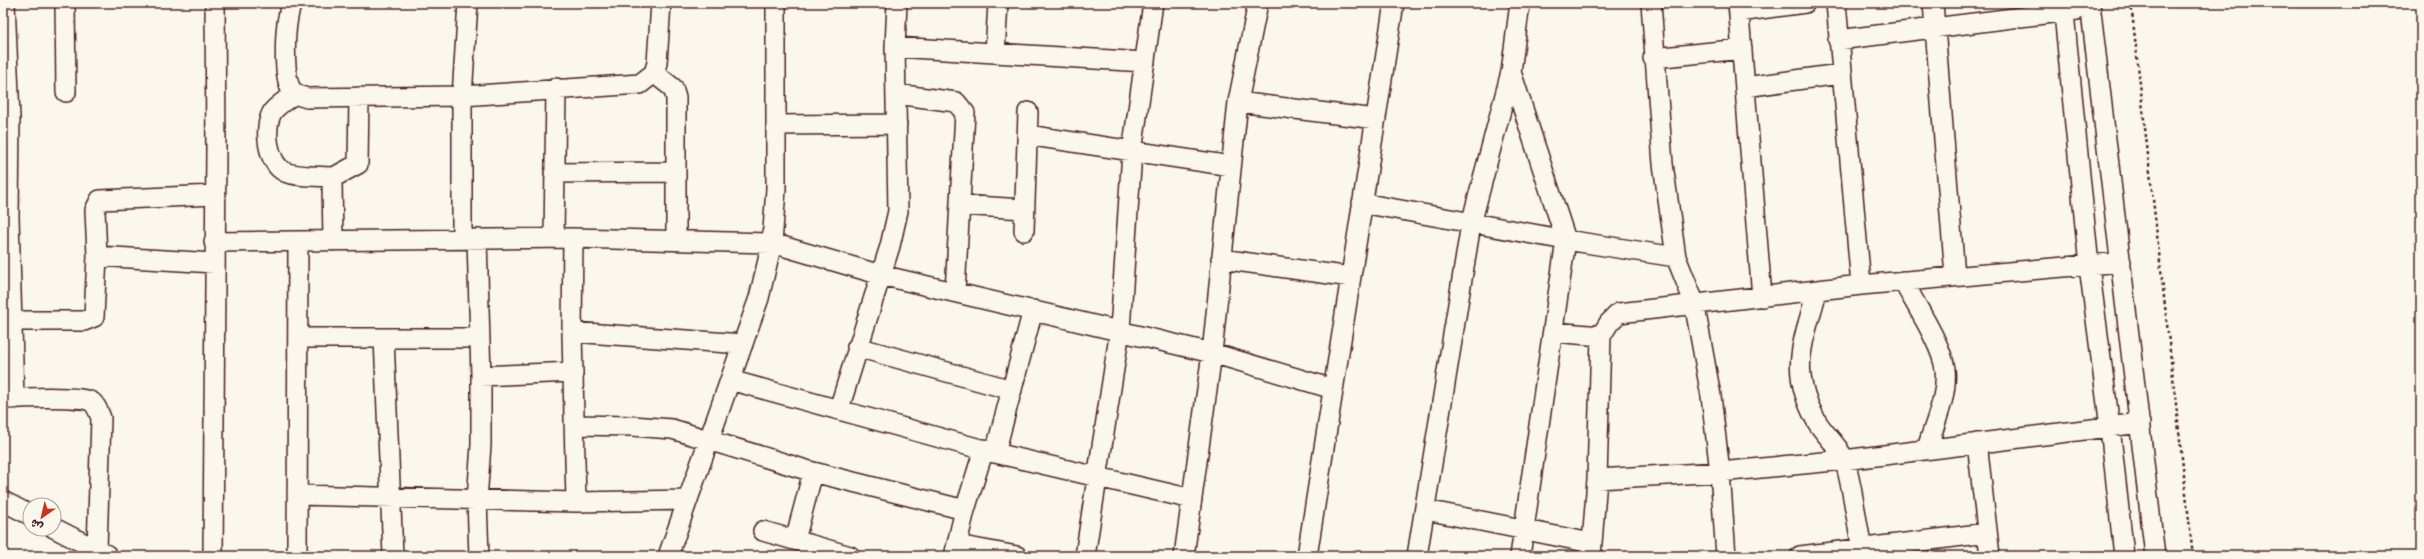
<svg xmlns="http://www.w3.org/2000/svg" width="2424" height="559" font-family="Delius,'Playpen Sans Arabic',sans-serif">
	<rect width="100%" height="100%" fill="#fbf7ec"/>
	<filter id="ink" filterUnits="userSpaceOnUse"><feTurbulence type="fractalNoise" baseFrequency=".025" numOctaves="2"/><feDisplacementMap in="SourceGraphic" scale="8" xChannelSelector="R" yChannelSelector="G"/><feConvolveMatrix kernelMatrix="1 2 1 2 8 2 1 2 1" color-interpolation-filters="sRGB"/></filter>
	<g filter="url(#ink)">
		<g fill="none" stroke-linecap="round" stroke-linejoin="round">
			<g stroke="#4a1f2b" stroke-width="22">
				<path id="minor" d="M 5,3 L 10,117 L 9,217 L 14,399
					M 65,3 L 66,92
					M 293,3 C 284,14 283,73 290,87 C 293,94 300,96 307,98 L 462,96 L 640,84 L 654,73 L 657,63 L 661,3
					M 1651,3 L 1663,164 L 1676,257 L 1694,302 L 1711,396 L 1720,472 L 1726,556
					M 1738,3 L 1762,297
					M 1836,3 L 1861,285
					M 1933,3 L 1955,276
					M 2063,3 L 2089,266 L 2110,427 L 2124,556
					M 2090,3 L 2155,556
					M 1739,12 L 1805,3
					M 1838,40 L 2077,10
					M 895,47 L 1145,62
					M 995,53 L 998,3
					M 1653,58 L 1742,49
					M 1511,72 L 1566,240 L 1520,556
					M 654,73 L 673,88 L 676,98 L 676,241
					M 1745,87 L 1840,74
					M 295,94 C 287,99 279,104 273,111 C 263,126 267,164 285,172 C 296,177 321,176 334,177
					M 896,94 L 956,102 L 965,113 L 955,292
					M 1238,102 L 1376,119
					M 776,125 L 897,124
					M 1027,135 L 1231,166
					M 554,173 L 675,172
					M 1362,203 L 1566,240 L 1676,257
					M 960,205 L 1024,209
					M 1024,231 L 1028,112
					M 554,238 L 556,88
					M 573,238 L 572,332 L 576,502
					M 462,239 L 462,96 L 468,3
					M 477,239 L 481,376 L 481,445 L 477,500 L 479,556
					M 333,241 L 332,182 L 334,177 L 358,164 L 359,97
					M 214,242 L 573,238 L 772,243 L 881,275 L 1212,353 L 1333,389
					M 97,256 L 214,263
					M 1221,259 L 1351,277
					M 1903,281 C 1915,304 1942,345 1945,369 C 1948,396 1934,424 1927,449
					M 1817,291 C 1803,345 1788,369 1817,422 C 1825,435 1840,447 1845,462 C 1853,489 1856,520 1862,548
					M 11,321 L 84,321 L 94,317 L 97,256 L 95,210 L 100,200 L 215,195
					M 572,332 L 743,344
					M 1553,332 L 1601,336
					M 298,338 L 479,338
					M 384,338 L 393,556
					M 857,347 L 1012,390
					M 481,376 L 573,372
					M 730,380 L 995,453 L 1192,499
					M 3,399 C 18,398 82,395 92,402 C 97,406 99,413 101,418 L 97,550
					M 839,409 L 890,246 L 898,211 L 895,47 L 897,3
					M 575,425 L 632,426 L 672,429 L 813,472 L 965,510
					M 1977,443 L 1990,556
					M 995,453 L 1033,310
					M 1597,479 L 1601,336 L 1609,323 L 1619,313 L 1861,285 L 2121,262
					M 298,495 L 576,502 L 688,500
					M 3,501 L 30,515
					M 1426,510 L 1591,543
					M 54,528 L 107,555
					M 763,531 L 850,556
					M 795,540 L 813,472
					M 957,545 L 1017,556
					M 213,556 L 216,149 L 215,3
					M 297,556 L 298,241
					M 668,556 L 759,298 L 772,243 L 776,189 L 776,3
					M 954,556 L 965,510 L 984,449
					M 1085,556 L 1120,330 L 1132,152 L 1153,3
					M 1184,556 L 1212,353 L 1238,102 L 1258,3
					M 1307,556 L 1394,3
					M 1417,556 L 1471,224 L 1511,72 L 1520,3
					M 1591,556 L 1597,479 L 1720,472 L 1844,460 L 2140,423
					M 1800,556 L 1987,533"/>
			</g>
			<path stroke="#4a1f2b" stroke-width="2.5" stroke-dasharray="3 3" stroke-linecap="butt" d="M 2131,3 L 2193,556"/>
			<use href="#minor" stroke="#fbf7ec" stroke-width="19"/>
		</g>
	</g>
	<rect width="2424" height="559" fill="none" stroke="#fbf7ec" stroke-width="16"/>
	<rect x="8" y="8" width="2408" height="543" fill="none" stroke="#4a1f2b" stroke-width="1.5" filter="url(#ink)"/>
	<g transform="translate(42 517) rotate(214)"><circle r="19" fill="#fbf7ec" stroke="#b4a19f"/>
	<path d="M0-3L7 15L0 10L-7 15Z" fill="#c8321e"/>
	<text y="-6" font-size="11" font-weight="bold" text-anchor="middle" fill="#4a1f2b">ش</text>
	</g>
</svg>
